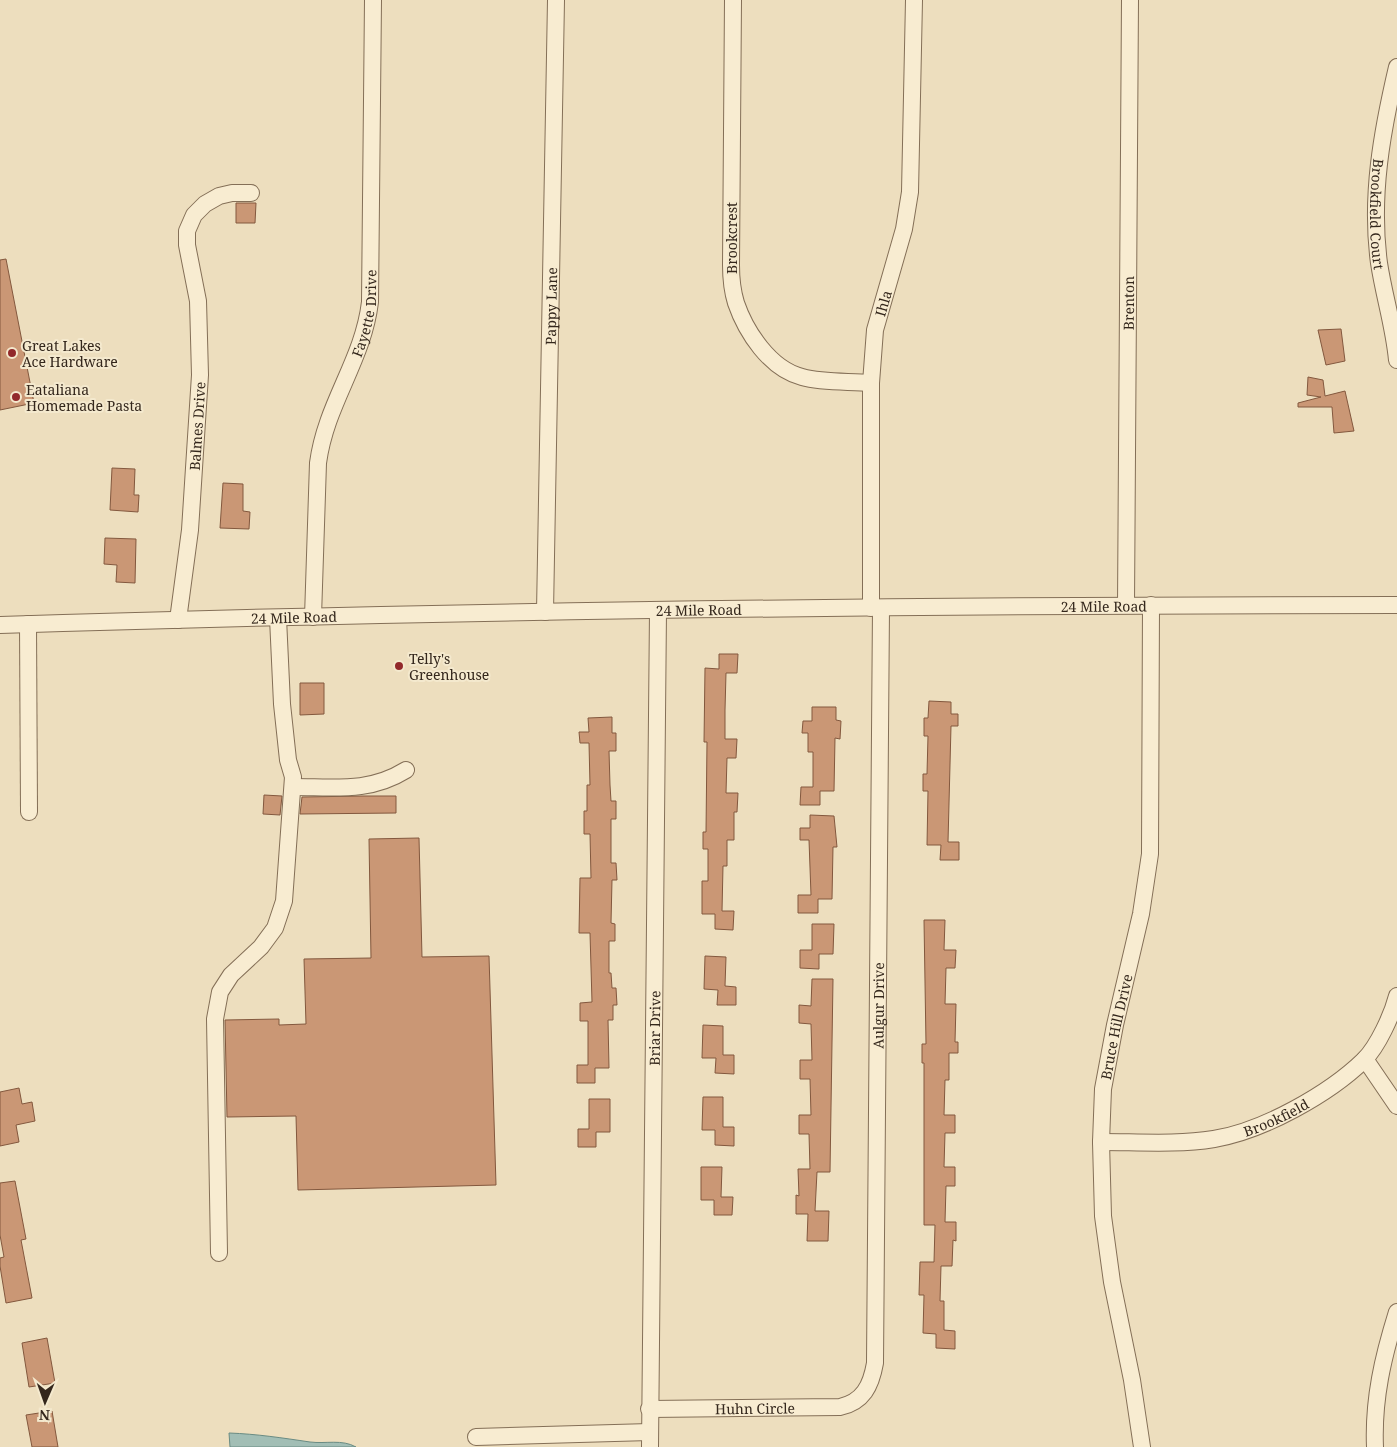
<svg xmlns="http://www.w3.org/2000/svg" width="1397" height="1447" font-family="'Noto Serif',serif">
	<rect width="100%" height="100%" fill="#eddebe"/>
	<path fill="#a2beb5" stroke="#698b83" d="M 229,1433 C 257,1434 283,1438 310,1442 C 326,1444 342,1439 356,1447 L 230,1447 Z"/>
	<path fill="#ca9775" stroke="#83583e" d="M 236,203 L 256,203 L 255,223 L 236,223 Z
		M 6,259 L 34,403 L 0,410 L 0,260 Z
		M 1341,329 L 1345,361 L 1326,365 L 1318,330 Z
		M 1308,377 L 1323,380 L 1325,396 L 1345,391 L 1354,431 L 1334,433 L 1332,407 L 1298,407 L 1298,403 L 1321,397 L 1307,395 Z
		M 112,468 L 135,469 L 134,495 L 139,495 L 138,512 L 110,510 Z
		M 223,483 L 243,484 L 243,511 L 250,512 L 249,529 L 220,528 Z
		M 105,538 L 136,539 L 135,583 L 116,582 L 117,565 L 104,564 Z
		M 719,654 L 738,654 L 737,673 L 726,673 L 725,710 L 725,739 L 737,739 L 736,758 L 727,758 L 726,793 L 738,793 L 737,812 L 734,812 L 734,840 L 727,840 L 727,866 L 723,866 L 722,911 L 734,911 L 733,930 L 715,929 L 715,914 L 702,914 L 702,881 L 708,881 L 708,849 L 703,849 L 703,832 L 706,832 L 707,742 L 704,742 L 705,668 L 719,669 Z
		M 300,683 L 324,683 L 324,714 L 300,715 Z
		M 929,701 L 951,702 L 951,714 L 958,714 L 958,726 L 951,726 L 948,842 L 959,842 L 959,860 L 940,860 L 941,845 L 927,845 L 928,791 L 923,791 L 923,774 L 927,774 L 928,736 L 924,736 L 924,718 L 928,718 Z
		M 812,707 L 836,707 L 836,720 L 841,721 L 840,739 L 835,738 L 834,791 L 820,791 L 820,805 L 800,805 L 801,787 L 813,787 L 813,752 L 808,752 L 808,733 L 802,733 L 803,721 L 812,721 Z
		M 612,717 L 612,733 L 616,733 L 616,751 L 609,751 L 610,785 L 611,801 L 616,801 L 616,819 L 611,819 L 611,863 L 616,863 L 617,880 L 612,880 L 611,923 L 615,924 L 615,941 L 609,941 L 609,973 L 611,973 L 612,988 L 616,988 L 617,1005 L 613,1005 L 613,1020 L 608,1020 L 609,1068 L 595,1068 L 595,1083 L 577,1083 L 577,1065 L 588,1065 L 588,1021 L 580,1021 L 580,1003 L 592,1002 L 590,933 L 579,933 L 580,878 L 591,878 L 590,834 L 584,834 L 584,811 L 587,811 L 587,785 L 590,785 L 589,743 L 580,743 L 579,732 L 589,732 L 588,718 Z
		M 264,795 L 282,796 L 280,815 L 263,814 Z
		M 363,796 L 396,796 L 396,813 L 300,814 L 302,797 Z
		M 810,815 L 834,816 L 837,847 L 833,847 L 832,899 L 818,899 L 818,913 L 798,913 L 798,895 L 811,895 L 809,840 L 800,840 L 800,828 L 810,828 Z
		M 419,838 L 422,957 L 489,956 L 496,1185 L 298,1190 L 296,1116 L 227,1117 L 225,1020 L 279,1019 L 279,1025 L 306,1024 L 304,959 L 371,958 L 369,839 Z
		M 924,920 L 945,920 L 944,950 L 956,950 L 955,968 L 946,968 L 945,1004 L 956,1004 L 955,1042 L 958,1042 L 958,1053 L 949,1053 L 949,1080 L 945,1080 L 944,1115 L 955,1115 L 955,1133 L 945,1133 L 944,1167 L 955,1167 L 955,1186 L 946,1186 L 945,1222 L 956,1222 L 956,1241 L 953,1240 L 952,1266 L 941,1266 L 940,1301 L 944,1301 L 944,1330 L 955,1331 L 955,1349 L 936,1348 L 936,1334 L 923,1333 L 924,1295 L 919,1295 L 920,1262 L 934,1262 L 935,1225 L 924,1225 L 924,1063 L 922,1063 L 922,1044 L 926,1044 Z
		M 812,924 L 834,924 L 833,954 L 819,954 L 819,969 L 800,968 L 800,950 L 812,950 Z
		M 705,956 L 726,957 L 725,986 L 736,987 L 736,1005 L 717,1005 L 718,990 L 704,989 Z
		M 812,979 L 833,979 L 830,1172 L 817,1172 L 815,1211 L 829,1211 L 828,1241 L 807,1241 L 808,1214 L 796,1214 L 796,1195 L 799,1196 L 798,1169 L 810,1169 L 809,1134 L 799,1134 L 799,1115 L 811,1115 L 810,1079 L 800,1079 L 800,1060 L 812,1060 L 811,1024 L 799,1023 L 799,1005 L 811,1006 Z
		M 703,1025 L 723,1026 L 723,1055 L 734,1055 L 734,1074 L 715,1073 L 716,1058 L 702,1058 Z
		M 19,1088 L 22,1104 L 32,1102 L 35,1121 L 16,1125 L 19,1142 L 0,1146 L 0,1092 Z
		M 703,1097 L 723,1097 L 723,1127 L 734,1127 L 734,1146 L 715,1145 L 715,1130 L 702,1130 Z
		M 589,1099 L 610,1099 L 610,1132 L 596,1132 L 596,1147 L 578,1147 L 578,1129 L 589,1129 Z
		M 701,1167 L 722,1167 L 721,1197 L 733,1197 L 732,1215 L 714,1215 L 714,1200 L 701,1200 Z
		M 15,1181 L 26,1239 L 21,1240 L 32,1298 L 6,1303 L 0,1266 L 0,1258 L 4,1257 L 0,1235 L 0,1183 Z
		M 47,1338 L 55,1383 L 29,1387 L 22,1343 Z
		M 52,1411 L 58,1447 L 32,1447 L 26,1415 Z"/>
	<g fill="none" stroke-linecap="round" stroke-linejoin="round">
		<g stroke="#846f57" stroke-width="18">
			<g id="minor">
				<path d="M 733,0 L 731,265 C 731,278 732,290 736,303 C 746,332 770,369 802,377 C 824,383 848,381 871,383"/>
				<path id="s1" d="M 1397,67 C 1382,131 1370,196 1379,263 C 1384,296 1394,327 1397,360"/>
				<path id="s2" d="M 1126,605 L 1130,0"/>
				<path id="s3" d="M 871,608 L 871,383 L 875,330 L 904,229 L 910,192 L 914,0"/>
				<path id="s4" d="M 545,612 L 556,0"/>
				<path id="s5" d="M 313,617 L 318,463 C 326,403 363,361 370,302 L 373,0"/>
				<path id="s6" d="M 178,620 L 190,530 L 200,375 L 198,301 L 187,245 L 187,231 L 194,215 L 205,204 L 219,196 L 232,193 L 251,193"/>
				<path d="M 28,624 L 29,812"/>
				<path id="s7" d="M 0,625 C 465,610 931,605 1397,605"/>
				<path d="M 293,787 C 334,787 369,793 406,770"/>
				<path d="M 1365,1059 L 1397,1106"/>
				<path id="s8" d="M 1101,1142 C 1138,1142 1177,1145 1214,1139 C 1263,1131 1329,1094 1364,1060 C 1378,1046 1392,1015 1397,996"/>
				<path d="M 219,1253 L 215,1019 L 220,992 L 231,975 L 261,947 L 275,928 L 284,901 L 293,777 L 288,760 L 282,704 L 278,618"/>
				<path id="s9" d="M 649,1409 L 840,1407 C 863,1402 871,1386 875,1363 L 881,608"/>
				<path d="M 476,1437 L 650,1432"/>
				<path id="s10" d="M 650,1447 L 658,611"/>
				<path id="s11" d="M 1142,1447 L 1132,1380 L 1112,1282 L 1103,1216 L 1101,1142 L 1103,1089 L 1115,1025 L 1141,914 L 1150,854 L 1151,605"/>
				<path d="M 1375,1447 C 1373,1399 1383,1357 1397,1312"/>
			</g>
		</g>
		<use href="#minor" stroke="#f8ecd1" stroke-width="16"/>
	</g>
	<g fill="#92292b" stroke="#f4e9ce" stroke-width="2">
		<circle cx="12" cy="353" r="5"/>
		<circle cx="16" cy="397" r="5"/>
		<circle cx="399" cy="666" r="5"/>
	</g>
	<g text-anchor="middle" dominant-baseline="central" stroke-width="4" stroke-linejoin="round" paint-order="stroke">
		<g font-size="14" fill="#34271c" stroke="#f4e9ce">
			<text stroke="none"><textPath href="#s1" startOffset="149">Brookfield Court</textPath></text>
			<text transform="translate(731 238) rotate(-90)">Brookcrest</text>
			<text stroke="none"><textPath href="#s2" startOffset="302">Brenton</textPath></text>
			<text stroke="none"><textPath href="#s3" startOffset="306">Ihla</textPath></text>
			<text stroke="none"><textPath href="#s4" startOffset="306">Pappy Lane</textPath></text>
			<text stroke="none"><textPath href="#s5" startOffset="312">Fayette Drive</textPath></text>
			<text stroke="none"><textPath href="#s6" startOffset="195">Balmes Drive</textPath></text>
			<text stroke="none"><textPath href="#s7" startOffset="1104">24 Mile Road</textPath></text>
			<text stroke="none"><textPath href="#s7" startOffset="699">24 Mile Road</textPath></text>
			<text stroke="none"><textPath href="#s7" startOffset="294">24 Mile Road</textPath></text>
			<text stroke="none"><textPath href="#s9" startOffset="609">Aulgur Drive</textPath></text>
			<text stroke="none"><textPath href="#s11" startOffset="425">Bruce Hill Drive</textPath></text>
			<text stroke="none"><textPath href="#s10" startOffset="419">Briar Drive</textPath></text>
			<text stroke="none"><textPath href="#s8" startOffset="179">Brookfield</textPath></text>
			<text stroke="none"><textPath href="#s9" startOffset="106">Huhn Circle</textPath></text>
		</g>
		<g font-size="14" fill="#34271c" stroke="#f4e9ce" text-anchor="start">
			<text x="22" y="345">Great Lakes<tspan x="22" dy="16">Ace Hardware</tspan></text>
			<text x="26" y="389">Eataliana<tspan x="26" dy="16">Homemade Pasta</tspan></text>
			<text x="409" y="658">Telly's<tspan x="409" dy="16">Greenhouse</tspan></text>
		</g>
	</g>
	<g transform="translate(45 1402) rotate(182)" stroke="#f4e9ce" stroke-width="4" paint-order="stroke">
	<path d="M0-4L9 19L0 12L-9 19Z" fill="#34271c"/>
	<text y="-8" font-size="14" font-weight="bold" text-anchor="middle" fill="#34271c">N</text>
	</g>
</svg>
